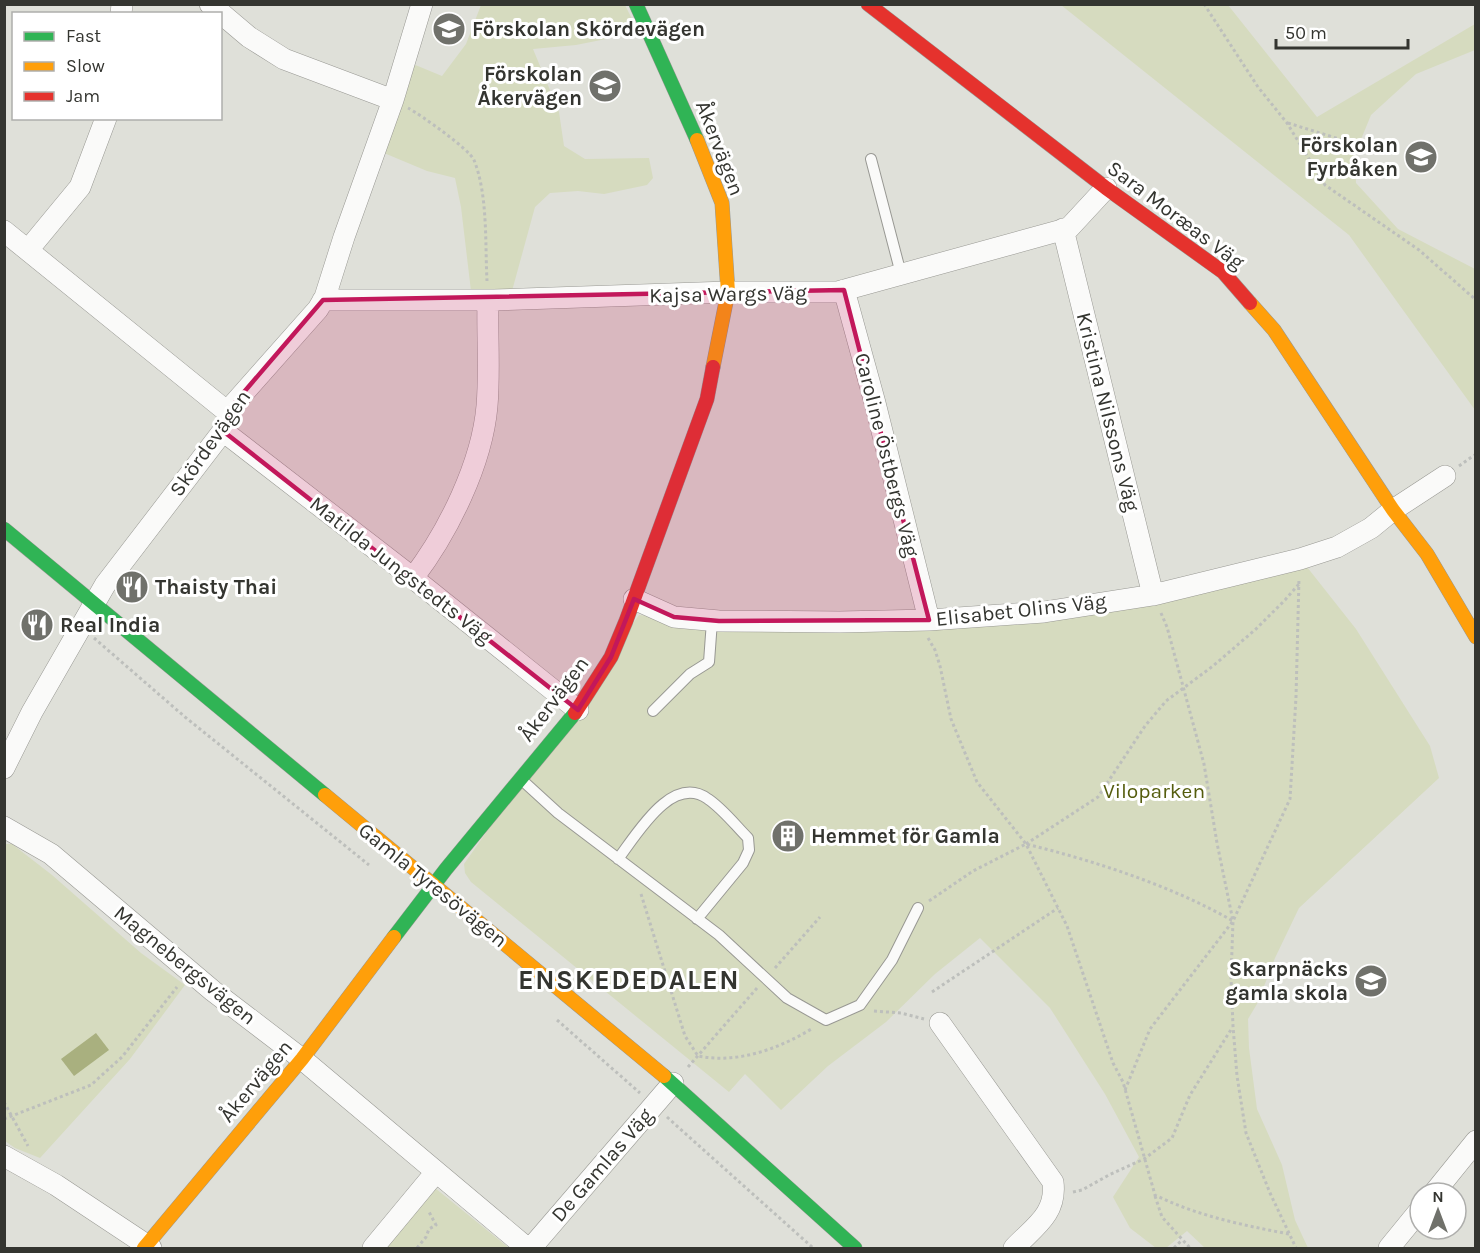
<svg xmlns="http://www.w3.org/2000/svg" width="1480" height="1253" font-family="Karla,sans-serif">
	<rect width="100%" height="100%" fill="#dfe0d9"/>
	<path fill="#d6dbbf" d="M 481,5 L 625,5 L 636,27 L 611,38 L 576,45 L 533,49 L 559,112 L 564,146 L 585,159 L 649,158 L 653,178 L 647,185 L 604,194 L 578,191 L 550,193 L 535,207 L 512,291 L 471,291 L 461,207 L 455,178 L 427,171 L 384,153 L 413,64 L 442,76 L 466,44 Z
		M 1061,5 L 1228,5 L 1317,117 L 1475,24 L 1475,50 L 1416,74 L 1371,115 L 1355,154 L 1356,183 L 1398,229 L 1475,269 L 1475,410 L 1349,235 Z
		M 1307,567 L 1356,629 L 1430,746 L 1439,778 L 1299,908 L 1275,958 L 1257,1004 L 1248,1019 L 1249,1048 L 1257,1109 L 1282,1165 L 1295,1220 L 1308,1248 L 1205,1248 L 1187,1231 L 1166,1248 L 1156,1248 L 1130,1228 L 1113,1197 L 1139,1157 L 1105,1094 L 1050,1008 L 980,938 L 935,974 L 886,1022 L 828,1066 L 781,1110 L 745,1074 L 729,1092 L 471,882 L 465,873 L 464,864 L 639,615 L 650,616 L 677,628 L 730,632 L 930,627 L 1171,600 Z
		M 5,844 L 12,844 L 52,875 L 141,953 L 185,985 L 130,1059 L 40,1158 L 15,1148 L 5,1141 Z
		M 435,1188 L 509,1248 L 384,1248 Z"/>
	<path fill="#a9b07f" d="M 96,1033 L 109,1050 L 74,1076 L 61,1059 Z"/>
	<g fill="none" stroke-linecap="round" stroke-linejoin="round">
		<g stroke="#989893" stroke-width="12">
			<path id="lane" d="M 871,159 L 901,274
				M 653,711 L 690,674 L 709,662 L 712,621
				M 523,781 L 558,813 L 719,935 L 787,998 L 826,1020 L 860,1005 L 892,960 L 918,908
				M 618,859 C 637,834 672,773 708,799 C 723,809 735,825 748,838 L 749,850 L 743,863 L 697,919"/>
		</g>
		<g stroke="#989893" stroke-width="22">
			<path id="street" d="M 210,4 L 249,37 L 284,59 L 393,100
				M 121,14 L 122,4
				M 1063,229 L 1153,595
				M 4,231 L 230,414
				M 28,250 L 80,187 L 106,118
				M 844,290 L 875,403 L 929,620
				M 323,300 L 494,300 L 728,292 L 837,292 L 1069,228 L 1106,188
				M 223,431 L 413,578 L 578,710
				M 413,578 C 448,532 482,464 487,406 C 490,371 487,335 488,300
				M 634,599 L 674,617 L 719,621 L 840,622 L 929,620 L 1044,612 L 1153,595 L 1300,559 L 1337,547 L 1371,528 L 1393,510 L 1445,476
				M 4,768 L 32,712 L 105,585 L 223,431 L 232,406 L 318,309 L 325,297 L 344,237 L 393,100 L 422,4
				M 4,827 L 51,854 L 213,991 L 302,1059 L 527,1248
				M 940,1023 L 1053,1182 C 1057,1214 1034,1227 1014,1248
				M 4,1156 L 56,1185 L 151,1248
				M 1434,1193 L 1476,1141
				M 373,1248 L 436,1172
				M 531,1248 L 673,1083
				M 1389,1248 L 1420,1210"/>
		</g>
		<g stroke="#989893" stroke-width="15">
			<path id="fast" d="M 636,4 L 697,140
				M 4,529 L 325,795
				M 394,937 L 446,869 L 575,713
				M 664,1076 L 855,1248"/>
		</g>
		<g stroke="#989893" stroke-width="15">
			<path id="slow" d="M 697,140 L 722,203 L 728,292 L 713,367
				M 1250,303 L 1274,330 L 1393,510 L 1427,554 L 1476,637
				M 325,795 L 664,1076
				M 144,1248 L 302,1059 L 394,937"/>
		</g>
		<g stroke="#989893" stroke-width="15">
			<path id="jam" d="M 868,4 L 1106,188 L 1223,272 L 1250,303
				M 575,713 L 611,657 L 626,621 L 707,399 L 713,367"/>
		</g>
		<path stroke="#bdbfbc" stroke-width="3" stroke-dasharray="3 3" stroke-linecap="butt" d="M 1204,4 L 1258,87 L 1287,123 L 1325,185 L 1419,250 L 1476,300
			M 408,108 C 421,115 469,149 474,160 C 488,195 485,243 487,281
			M 1288,123 L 1368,148
			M 1459,466 L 1476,454
			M 1161,613 L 1167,627 L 1204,764 L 1217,843 L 1233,921 L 1231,978 L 1233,1026 L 1237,1076 L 1246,1133 L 1270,1193 L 1296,1248
			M 94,638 L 185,717 L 369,865
			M 928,638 L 935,650 L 940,666 L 951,719 L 977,782 L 1026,844 L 1067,926 L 1113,1063 L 1123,1082 L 1155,1195 C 1198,1216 1242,1225 1289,1234
			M 1026,844 L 1098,797 L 1145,726 L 1166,701 L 1213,666 L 1256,629 L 1285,600 L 1299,584
			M 641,894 L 685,1036 L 698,1056 C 737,1064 779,1049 813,1028
			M 929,901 L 973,871 L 1026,844 C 1095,861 1172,886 1233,921
			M 775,968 L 820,917
			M 932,992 L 1058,908
			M 874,1011 L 901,1013 L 924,1019
			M 557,1020 L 640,1093
			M 688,1067 L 757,988
			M 1125,1090 L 1150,1029 L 1233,921 L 1290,799 L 1296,697 L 1299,578
			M 4,1102 L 28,1146
			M 667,1117 L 813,1248
			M 4,1119 L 91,1085 L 122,1057 L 177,987
			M 1073,1192 L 1082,1190 L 1109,1175 L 1144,1159 L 1172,1138 L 1190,1095 L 1232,1028
			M 1155,1196 L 1162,1217 L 1190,1248
			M 417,1248 L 426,1237 L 429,1229 L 436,1225 L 428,1210
			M 1174,1248 L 1181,1241"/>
		<use href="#lane" stroke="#fafaf9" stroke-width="10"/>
		<use href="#street" stroke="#fafaf9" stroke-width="21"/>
		<use href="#fast" stroke="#30b455" stroke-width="14"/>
		<use href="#slow" stroke="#ff9f0a" stroke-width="14"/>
		<use href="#jam" stroke="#e5322d" stroke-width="14"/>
	</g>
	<path fill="#c2185b" fill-opacity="0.2" stroke="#c2185b" stroke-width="4.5" stroke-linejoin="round" d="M 844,290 L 929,620 L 719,621 L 674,617 L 634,599 L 611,657 L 578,710 L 223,431 L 232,406 L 323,300 Z"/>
	<defs>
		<g id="school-disc" transform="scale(1.725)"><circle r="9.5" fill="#70716b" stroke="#fff"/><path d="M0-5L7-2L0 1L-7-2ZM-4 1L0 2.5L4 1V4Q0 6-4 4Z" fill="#fff"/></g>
		<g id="restaurant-disc" transform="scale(1.725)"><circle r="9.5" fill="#70716b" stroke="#fff"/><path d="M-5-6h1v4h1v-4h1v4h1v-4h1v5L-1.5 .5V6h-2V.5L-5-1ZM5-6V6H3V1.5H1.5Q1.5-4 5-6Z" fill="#fff"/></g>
		<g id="building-disc" transform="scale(1.725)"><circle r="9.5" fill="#70716b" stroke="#fff"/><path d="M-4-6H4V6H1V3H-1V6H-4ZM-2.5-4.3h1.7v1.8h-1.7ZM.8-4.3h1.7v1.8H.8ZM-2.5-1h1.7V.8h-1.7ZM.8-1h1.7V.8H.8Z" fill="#fff"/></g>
	</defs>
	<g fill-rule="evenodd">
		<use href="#school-disc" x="449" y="29"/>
		<use href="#school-disc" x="605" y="86"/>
		<use href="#school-disc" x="1421" y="157"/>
		<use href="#restaurant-disc" x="132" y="587"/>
		<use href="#restaurant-disc" x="37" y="625"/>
		<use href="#building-disc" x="788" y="836"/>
		<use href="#school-disc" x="1371" y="981"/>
	</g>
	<g text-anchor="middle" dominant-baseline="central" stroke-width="6" stroke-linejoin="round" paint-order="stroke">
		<g font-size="21" font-weight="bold" fill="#343530" stroke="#fff" text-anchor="start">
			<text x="472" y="29">Förskolan Skördevägen</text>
			<text x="582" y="74" text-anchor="end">Förskolan<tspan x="582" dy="24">Åkervägen</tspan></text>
			<text x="1398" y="145" text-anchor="end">Förskolan<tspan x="1398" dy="24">Fyrbåken</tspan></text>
			<text x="155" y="587">Thaisty Thai</text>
			<text x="60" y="625">Real India</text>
			<text x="811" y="836">Hemmet för Gamla</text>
			<text x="1348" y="969" text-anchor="end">Skarpnäcks<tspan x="1348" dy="24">gamla skola</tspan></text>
		</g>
		<g font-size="21" fill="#343530" stroke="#fff">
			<text transform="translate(720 148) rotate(69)">Åkervägen</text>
			<text transform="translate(1176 215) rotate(37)">Sara Moræas Väg</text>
			<text transform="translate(728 294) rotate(-1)">Kajsa Wargs Väg</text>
			<text transform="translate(1108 412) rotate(76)">Kristina Nilssons Väg</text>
			<text transform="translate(210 443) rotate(-55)">Skördevägen</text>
			<text transform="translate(887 455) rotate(76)">Caroline Östbergs Väg</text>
			<text transform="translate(401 570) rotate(38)">Matilda Jungstedts Väg</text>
			<text transform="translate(1021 610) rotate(-6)">Elisabet Olins Väg</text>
			<text transform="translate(554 699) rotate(-53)">Åkervägen</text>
			<text transform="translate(433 885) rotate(39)">Gamla Tyresövägen</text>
			<text transform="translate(185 965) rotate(39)">Magnebergsvägen</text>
			<text transform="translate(256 1081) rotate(-50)">Åkervägen</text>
			<text transform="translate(602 1165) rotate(-49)">De Gamlas Väg</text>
		</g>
		<g font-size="21" fill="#555d0e" stroke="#fff">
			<text x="1154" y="791">Viloparken</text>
		</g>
		<g font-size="27" font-weight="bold" letter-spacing="1.5" fill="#343530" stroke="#fff">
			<text x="629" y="980">ENSKEDEDALEN</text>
		</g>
	</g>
	<rect width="1480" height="1253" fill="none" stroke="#343530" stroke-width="12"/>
	<rect x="12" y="12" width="210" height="108" fill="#ffffff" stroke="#aeaeac" stroke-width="1.5"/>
	<rect x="24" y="32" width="30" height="9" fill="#30b455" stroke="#aeaeac" stroke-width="1.5"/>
	<text x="66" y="42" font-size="18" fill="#343530">Fast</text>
	<rect x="24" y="62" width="30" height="9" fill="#ff9f0a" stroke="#aeaeac" stroke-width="1.5"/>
	<text x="66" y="72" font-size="18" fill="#343530">Slow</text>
	<rect x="24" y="92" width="30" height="9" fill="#e5322d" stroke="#aeaeac" stroke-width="1.5"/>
	<text x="66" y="102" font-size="18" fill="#343530">Jam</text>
	<g transform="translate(1438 1211)"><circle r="28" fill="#ffffff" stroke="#aeaeac" stroke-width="1.5"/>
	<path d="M0-4.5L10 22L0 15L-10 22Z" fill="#70716b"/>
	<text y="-9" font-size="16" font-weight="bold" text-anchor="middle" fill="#343530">N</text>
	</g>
	<path d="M1276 39v9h132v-9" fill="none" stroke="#343530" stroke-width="3"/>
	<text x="1285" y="39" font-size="18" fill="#343530" stroke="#ffffff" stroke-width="4.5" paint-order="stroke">50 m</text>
</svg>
